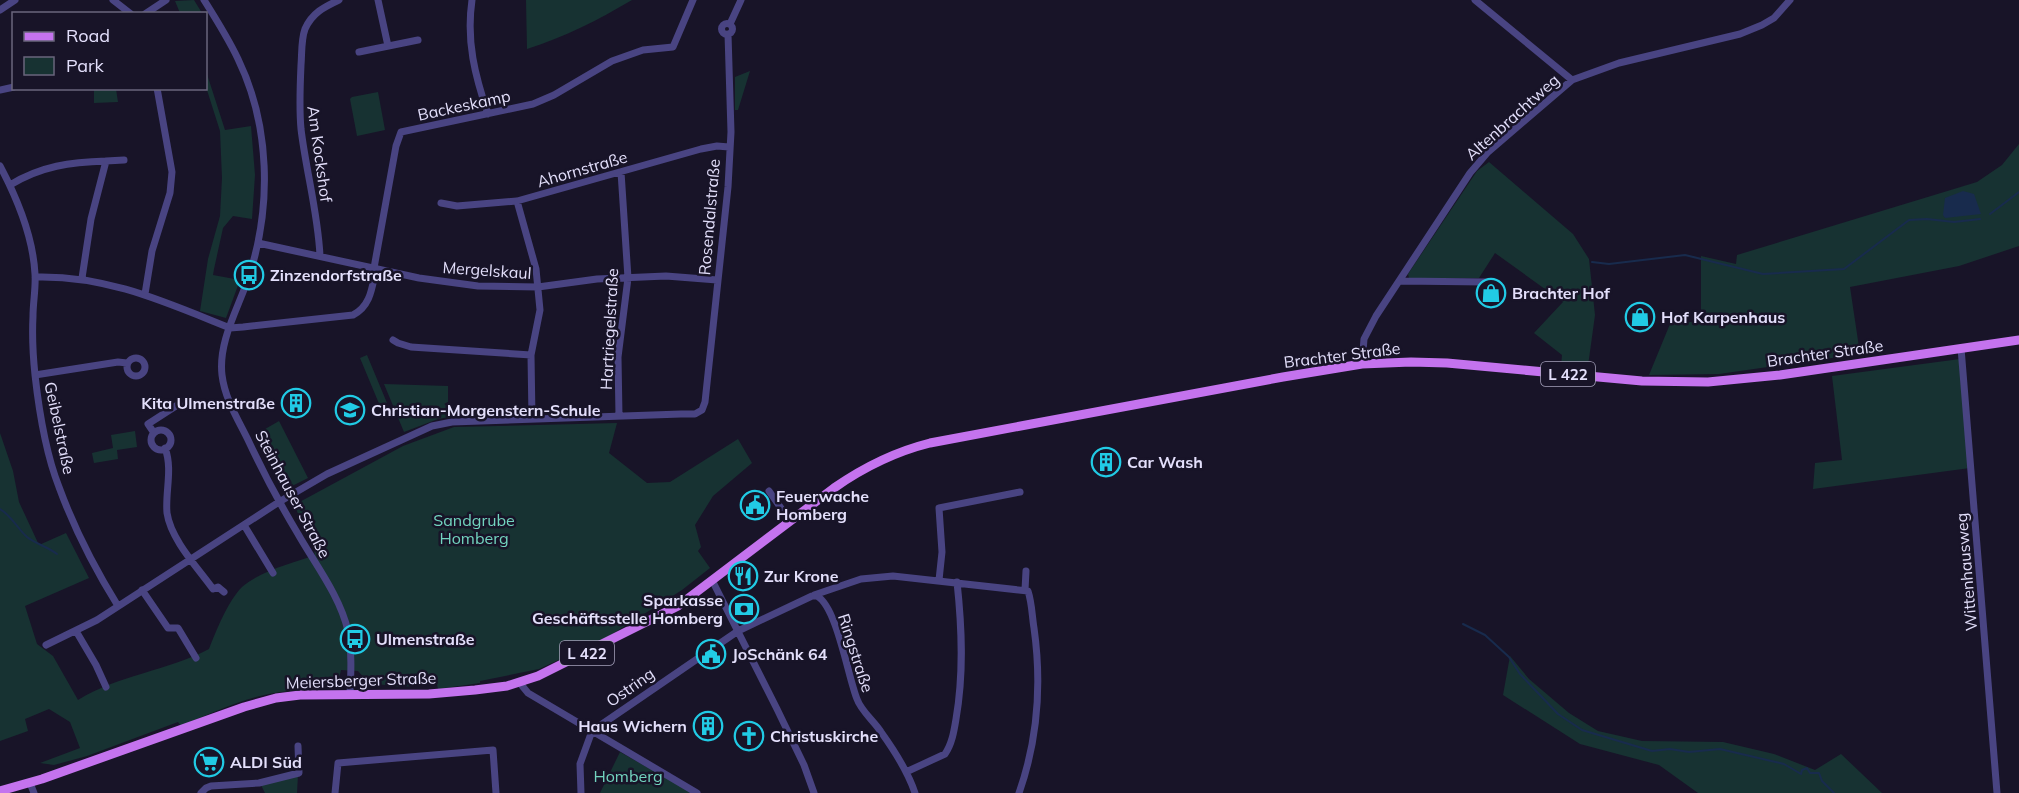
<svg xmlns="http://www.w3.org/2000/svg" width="2019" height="793" font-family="Mulish,sans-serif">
	<rect width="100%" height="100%" fill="#181428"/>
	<path fill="#173232" d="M 194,0 L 202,13 L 180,13 L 175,1 Z
		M 526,0 L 632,0 C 598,20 565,37 527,49 Z
		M 206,71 L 225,130 L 251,126 L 255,175 L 252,219 L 233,216 L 223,228 L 214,269 L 213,275 L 240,280 L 226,318 L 200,311 L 208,259 L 220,216 L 222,178 L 220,131 L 206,87 Z
		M 750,71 L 738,110 L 735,110 L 735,77 Z
		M 94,89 L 116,89 L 118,102 L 94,103 Z
		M 378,92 L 385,130 L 357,136 L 350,99 L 352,97 Z
		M 2019,144 L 2019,246 L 1959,266 L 1850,287 L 1860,354 L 1719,374 L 1649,375 L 1670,324 L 1701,321 L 1701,256 L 1736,264 L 1737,255 L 1977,182 L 2002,165 Z
		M 1489,162 L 1573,234 L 1589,259 L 1595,315 L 1588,366 L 1561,367 L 1562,355 L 1534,333 L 1563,302 L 1495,253 L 1479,278 L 1409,278 L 1408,274 L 1477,171 Z
		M 367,355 L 387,403 L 380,406 L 360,358 Z
		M 1960,359 L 1970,468 L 1813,489 L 1815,463 L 1842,460 L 1832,376 Z
		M 384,384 L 448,386 L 448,402 L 444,404 L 449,407 L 449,417 L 438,419 L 404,432 Z
		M 279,421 L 308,478 L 290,487 L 260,432 Z
		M 617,423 L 609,453 L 647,483 L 670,482 L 738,439 L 752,463 L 713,496 L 695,525 L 701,547 L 698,551 L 710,568 L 682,590 L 606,638 L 539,669 L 480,681 L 480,683 L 438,689 L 437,684 L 401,687 L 369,683 L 358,671 L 341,670 C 339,678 338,684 330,688 C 307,690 283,690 260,696 C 233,703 207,715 181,726 L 178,722 L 87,756 L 54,765 L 40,763 L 80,748 L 70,722 L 49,709 L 25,719 L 28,731 L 0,741 L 0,433 L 13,471 L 19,502 L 39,545 L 66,533 L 89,578 L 25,606 L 37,644 L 53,656 L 78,700 C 118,675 167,671 209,649 C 216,631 228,601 242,587 C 260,571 293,563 315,555 L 313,545 L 294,505 L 403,446 L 454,427 Z
		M 135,431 L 137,447 L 117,450 L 118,459 L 94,463 L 92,453 L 113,448 L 111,435 Z
		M 1510,656 L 1529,679 L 1569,713 L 1598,731 L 1642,741 L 1723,742 L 1774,754 L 1815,770 L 1841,754 L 1882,793 L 1698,793 L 1659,765 L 1580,744 L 1503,695 Z
		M 620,752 L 693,793 L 600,793 Z
		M 298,775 L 297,793 L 265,793 L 261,785 Z"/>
	<path fill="#182b4d" d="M 1963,191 L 1974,194 L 1981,214 L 1945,218 L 1943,215 L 1945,198 Z"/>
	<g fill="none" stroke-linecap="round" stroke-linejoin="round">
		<path stroke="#182b4d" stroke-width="2" d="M 1990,214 L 2019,192
			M 1592,262 L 1609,264 L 1685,255 L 1763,274 L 1844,269 L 1909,220 L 1927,219 L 1954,222 L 1980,219
			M 0,509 C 12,516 16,527 27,537 C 36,544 48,547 57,554
			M 1463,624 L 1485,635 L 1509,657 L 1520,674 L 1558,714 L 1582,730 L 1652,751 L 1670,749 L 1689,752 L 1720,749 L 1784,764 L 1801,774 L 1802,770 L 1807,768 L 1810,773 L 1819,773 L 1822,781 L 1834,793"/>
		<path stroke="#494482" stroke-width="7" d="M 113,0 L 131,14
			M 204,0 C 216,19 228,38 238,59 C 270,125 272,206 249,276 C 239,307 218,341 222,375 C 225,400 239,421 249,442 C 264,474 280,504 298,534 C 315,564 340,596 348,631 C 352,651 351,673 350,694
			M 378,0 L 388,46
			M 472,0 C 466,41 475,76 488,114
			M 1475,0 L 1572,80
			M 0,10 L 15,0
			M 145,14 L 166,0
			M721.5 29a5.5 5.5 0 1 1 11 0a5.5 5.5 0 1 1-11 0Z
			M 730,24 L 741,0
			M 359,52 L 418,40
			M 0,90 L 14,87
			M 106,161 L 124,160
			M 0,166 C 18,200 33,236 35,274 C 36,288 33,302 33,316 C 32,335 33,356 35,375 C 39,411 46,454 59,487 C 74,528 95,569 118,606
			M 10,185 C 41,166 71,162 106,161 L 91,219 L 82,278
			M 517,201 L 536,269 L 540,310 L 531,355 L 532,419
			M 441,203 L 457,206 L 517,201 L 701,149 L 717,146 L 729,147
			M 258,243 L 419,278 L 478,286 L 538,287 L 597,279 L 666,276 L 717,280
			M 320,256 C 318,213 306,171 301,129 C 299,108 300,87 301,65 C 302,53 301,40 305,29 C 312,13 324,7 339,0
			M 374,268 L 396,146 L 401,132 L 533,104 L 554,95 L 612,61 L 643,50 L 673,47 L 693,0
			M 35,277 C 107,275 165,302 230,328 L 243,327 L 353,315 C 371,306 372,287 376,269
			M 1400,281 L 1486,282
			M 145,294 L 152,251 L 170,193 L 172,172 L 157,88
			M 393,340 L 398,343 L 411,347 L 531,355
			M 1961,348 L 1997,793
			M127 367a9 9 0 1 1 18 0a9 9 0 1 1-18 0Z
			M 1362,364 L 1364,339 L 1376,316 L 1470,173 L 1488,152 L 1572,80 L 1619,63 L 1740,34 L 1762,25 L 1774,18 L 1790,0
			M 35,375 L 118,362 L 127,363
			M 619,416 L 618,357 L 628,278 L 621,172
			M151 440a10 10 0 1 1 20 0a10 10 0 1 1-20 0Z
			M 154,433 L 148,424 L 179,404
			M 165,448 C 173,469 165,492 167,513 C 171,540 198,568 213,589 L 218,587 L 224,592
			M 769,491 L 790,521
			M 244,525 L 273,573
			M 712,580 L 777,709 L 804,765 L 814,793
			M 939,580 L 942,552 L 939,508 L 1020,492
			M 142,590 L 168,628 L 178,628 L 196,658
			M 1025,590 L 1026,571
			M 814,595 L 861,579 L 893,576 L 1028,591 C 1032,603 1032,616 1034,628 C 1042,685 1038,739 1019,793
			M 76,631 L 96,665 L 106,687
			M 46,645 L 97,620 L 279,502 L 327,474 L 432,426 L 452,422 L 681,414 L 695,414 L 702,410 L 705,402 L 728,187 L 731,132 L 728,34
			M 519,682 L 528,693 L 697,793
			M 906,772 L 945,754 C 952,744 954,731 956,719 C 964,673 962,628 957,582
			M 30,783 L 34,793
			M 201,793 L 206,788 L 211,786 L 259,783 L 299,773 L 298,746
			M 335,793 L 338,763 L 493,750 L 496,793
			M 581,793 L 580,764 L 592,731 L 738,631 L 812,596 L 817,596 C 837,607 848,677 857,699 C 861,711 874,721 881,732 C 894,750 908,772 915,793"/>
		<path stroke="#c473ee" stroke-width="9" d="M 0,791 L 42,779 L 244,707 L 276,698 L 300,695 L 429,694 L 475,690 L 507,686 L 538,676 L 678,606 L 834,488 C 864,467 894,452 930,443 L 1283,377 L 1362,364 L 1411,362 L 1447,363 L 1642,381 L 1708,382 L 1780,375 L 2019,340"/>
	</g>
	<defs>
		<g id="bus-ring" transform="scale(1.5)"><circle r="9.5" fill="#181428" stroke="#21cbe5" stroke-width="1.5"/><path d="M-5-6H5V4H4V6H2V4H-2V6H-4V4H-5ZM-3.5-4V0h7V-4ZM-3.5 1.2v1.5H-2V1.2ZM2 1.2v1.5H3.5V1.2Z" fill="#21cbe5"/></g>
		<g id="shop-ring" transform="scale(1.5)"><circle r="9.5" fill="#181428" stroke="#21cbe5" stroke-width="1.5"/><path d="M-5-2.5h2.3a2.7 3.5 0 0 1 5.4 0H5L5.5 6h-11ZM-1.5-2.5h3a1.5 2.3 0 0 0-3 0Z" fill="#21cbe5"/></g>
		<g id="building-ring" transform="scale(1.5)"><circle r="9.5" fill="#181428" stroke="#21cbe5" stroke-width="1.5"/><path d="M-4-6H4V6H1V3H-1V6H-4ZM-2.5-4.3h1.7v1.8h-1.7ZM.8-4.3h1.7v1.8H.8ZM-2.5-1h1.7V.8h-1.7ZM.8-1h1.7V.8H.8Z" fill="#21cbe5"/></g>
		<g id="school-ring" transform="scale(1.5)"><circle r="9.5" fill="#181428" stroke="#21cbe5" stroke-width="1.5"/><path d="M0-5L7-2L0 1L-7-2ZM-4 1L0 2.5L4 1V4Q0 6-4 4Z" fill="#21cbe5"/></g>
		<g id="civic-ring" transform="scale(1.5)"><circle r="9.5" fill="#181428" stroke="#21cbe5" stroke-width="1.5"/><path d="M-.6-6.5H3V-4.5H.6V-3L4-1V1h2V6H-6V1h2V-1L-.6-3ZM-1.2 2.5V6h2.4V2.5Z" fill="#21cbe5"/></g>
		<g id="restaurant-ring" transform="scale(1.5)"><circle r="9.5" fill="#181428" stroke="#21cbe5" stroke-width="1.5"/><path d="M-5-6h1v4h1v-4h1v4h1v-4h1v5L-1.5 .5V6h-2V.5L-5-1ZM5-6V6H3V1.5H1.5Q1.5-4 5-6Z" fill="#21cbe5"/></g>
		<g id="bank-ring" transform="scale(1.5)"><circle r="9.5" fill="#181428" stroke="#21cbe5" stroke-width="1.5"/><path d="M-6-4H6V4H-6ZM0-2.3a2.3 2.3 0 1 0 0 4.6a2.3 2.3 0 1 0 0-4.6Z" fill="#21cbe5"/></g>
		<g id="church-ring" transform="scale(1.5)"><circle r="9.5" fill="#181428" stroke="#21cbe5" stroke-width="1.5"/><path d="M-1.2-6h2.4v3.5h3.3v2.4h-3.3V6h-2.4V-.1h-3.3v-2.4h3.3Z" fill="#21cbe5"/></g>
		<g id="supermarket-ring" transform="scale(1.5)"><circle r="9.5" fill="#181428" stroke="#21cbe5" stroke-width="1.5"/><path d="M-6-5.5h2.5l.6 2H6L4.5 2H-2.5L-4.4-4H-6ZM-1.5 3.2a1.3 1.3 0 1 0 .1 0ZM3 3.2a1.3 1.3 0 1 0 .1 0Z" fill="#21cbe5"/></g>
	</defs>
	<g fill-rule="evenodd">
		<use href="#bus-ring" x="249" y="275"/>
		<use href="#shop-ring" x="1491" y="293"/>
		<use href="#shop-ring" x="1640" y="317"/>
		<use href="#building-ring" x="296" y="403"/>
		<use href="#school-ring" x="350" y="410"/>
		<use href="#building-ring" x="1106" y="462"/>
		<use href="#civic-ring" x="755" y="505"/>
		<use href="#restaurant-ring" x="743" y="576"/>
		<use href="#bank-ring" x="744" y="609"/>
		<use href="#bus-ring" x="355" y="639"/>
		<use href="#civic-ring" x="711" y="654"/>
		<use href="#building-ring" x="708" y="726"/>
		<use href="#church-ring" x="749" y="736"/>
		<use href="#supermarket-ring" x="209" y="762"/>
	</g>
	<g text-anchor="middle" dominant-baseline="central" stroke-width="5" stroke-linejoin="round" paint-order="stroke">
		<g fill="#181428" stroke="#a6a2bc" stroke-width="1.5">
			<rect x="1541" y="362" width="54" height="24" rx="4.5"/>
			<rect x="560" y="641" width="54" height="24" rx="4.5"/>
		</g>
		<g font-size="15" font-weight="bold" fill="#e3dffb">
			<text x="1568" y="374">L 422</text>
			<text x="587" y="653">L 422</text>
		</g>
		<g font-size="16" fill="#e3dffb" stroke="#181428">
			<text transform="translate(464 105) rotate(-12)">Backeskamp</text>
			<text transform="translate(1512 117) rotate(-42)">Altenbrachtweg</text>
			<text transform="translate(320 154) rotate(82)">Am Kockshof</text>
			<text transform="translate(582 169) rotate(-16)">Ahornstraße</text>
			<text transform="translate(709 217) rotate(-85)">Rosendalstraße</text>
			<text transform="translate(487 270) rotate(4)">Mergelskaul</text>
			<text transform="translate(609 329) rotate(-87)">Hartriegelstraße</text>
			<text transform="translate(1825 353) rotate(-8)">Brachter Straße</text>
			<text transform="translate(1342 355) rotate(-7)">Brachter Straße</text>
			<text transform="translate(60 428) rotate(78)">Geibelstraße</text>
			<text transform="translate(293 494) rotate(62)">Steinhauser Straße</text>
			<text transform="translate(1966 572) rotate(-95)">Wittenhausweg</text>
			<text transform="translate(856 653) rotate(72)">Ringstraße</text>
			<text transform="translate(361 680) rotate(-2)">Meiersberger Straße</text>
			<text transform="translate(630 687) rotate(-35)">Ostring</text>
		</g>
		<g font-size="16" font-weight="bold" fill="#e3dffb" stroke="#181428" text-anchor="start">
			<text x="270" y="275">Zinzendorfstraße</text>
			<text x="1512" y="293">Brachter Hof</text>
			<text x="1661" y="317">Hof Karpenhaus</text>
			<text x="275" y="403" text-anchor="end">Kita Ulmenstraße</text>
			<text x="371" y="410">Christian-Morgenstern-Schule</text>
			<text x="1127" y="462">Car Wash</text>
			<text x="776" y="496">Feuerwache<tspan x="776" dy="18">Homberg</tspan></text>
			<text x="764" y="576">Zur Krone</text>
			<text x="723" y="600" text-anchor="end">Sparkasse<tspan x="723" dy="18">Geschäftsstelle Homberg</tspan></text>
			<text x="376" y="639">Ulmenstraße</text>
			<text x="732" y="654">JoSchänk 64</text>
			<text x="687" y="726" text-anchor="end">Haus Wichern</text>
			<text x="770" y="736">Christuskirche</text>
			<text x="230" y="762">ALDI Süd</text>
		</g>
		<g font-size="16" fill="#72d4bf" stroke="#181428">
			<text x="474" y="520">Sandgrube<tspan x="474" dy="18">Homberg</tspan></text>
			<text x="628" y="776">Homberg</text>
		</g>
	</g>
	<rect x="12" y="12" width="195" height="78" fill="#181428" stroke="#69657c" stroke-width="1.5"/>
	<rect x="24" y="32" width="30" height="9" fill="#c473ee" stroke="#69657c" stroke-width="1.5"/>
	<text x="66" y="42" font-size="18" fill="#e3dffb">Road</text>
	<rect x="24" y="57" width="30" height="18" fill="#173232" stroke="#69657c" stroke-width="1.5"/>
	<text x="66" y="72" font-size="18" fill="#e3dffb">Park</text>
</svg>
